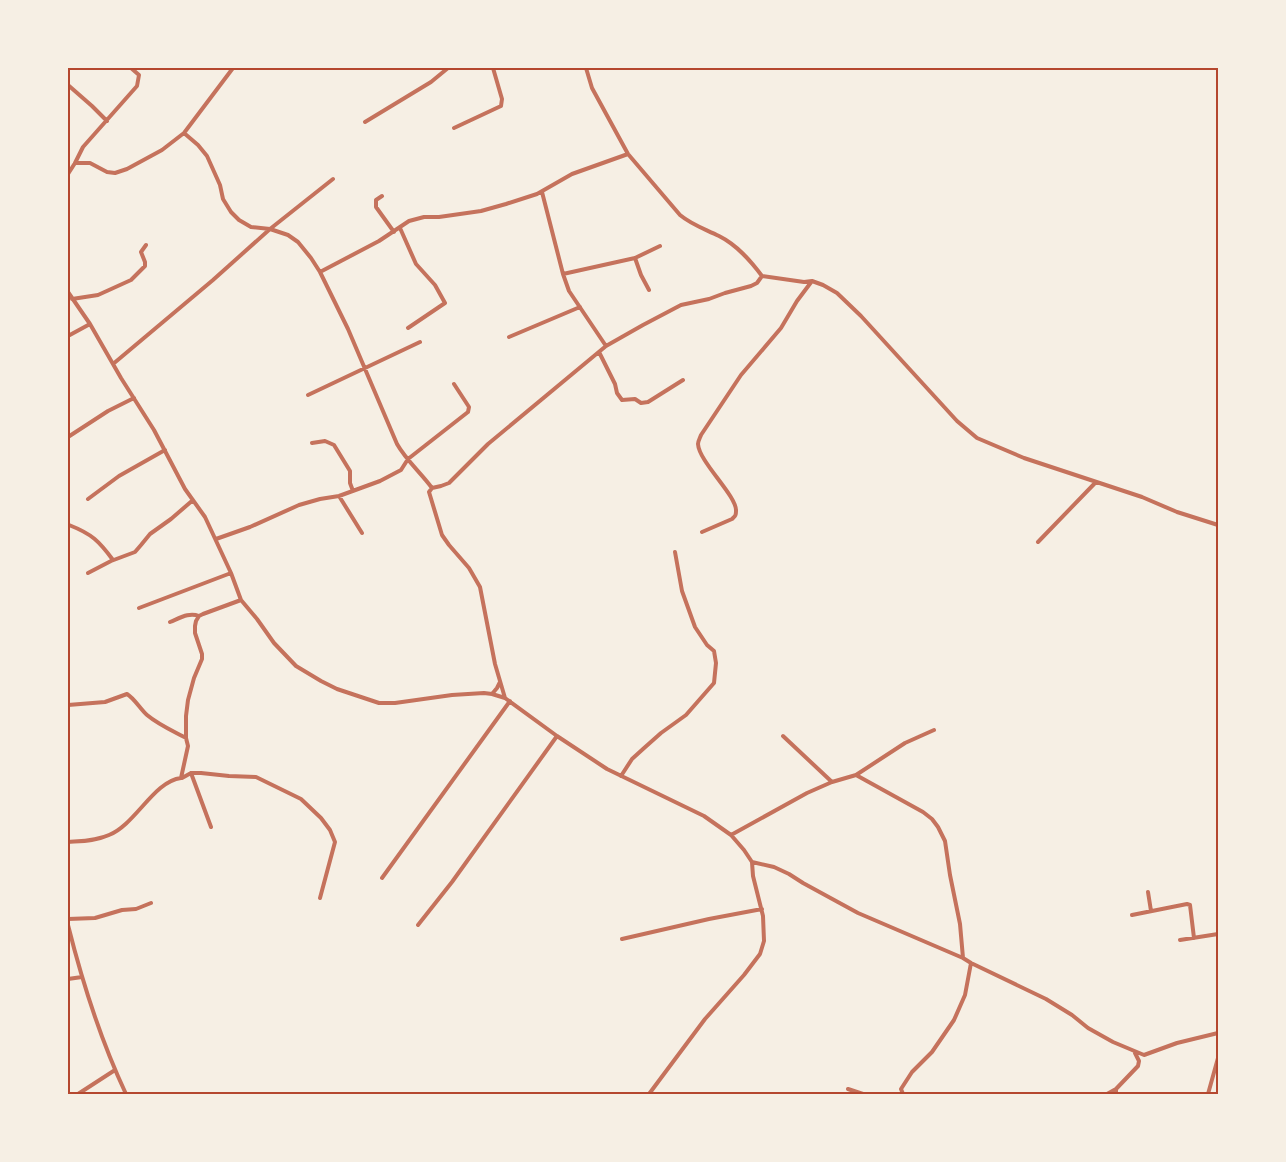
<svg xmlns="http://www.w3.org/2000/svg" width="1286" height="1162" font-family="Signika,sans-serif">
	<rect width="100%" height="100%" fill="#f6efe4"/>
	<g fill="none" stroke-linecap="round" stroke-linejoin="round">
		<path stroke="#c5725c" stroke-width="4" d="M 586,68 L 592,88 L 628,154 L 680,215 C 692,225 705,229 719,236 C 737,245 750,260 762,276 L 804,282 L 812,281 L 823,285 L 837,293 L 861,316 L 957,421 L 977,438 L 1024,458 L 1142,497 L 1177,512 L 1218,525
			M 68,85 L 92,106 L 107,121
			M 365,122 L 431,82 L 448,68
			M 454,128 L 501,106 L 502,99 L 493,68
			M 184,133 L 198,145 L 207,156 L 220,185 L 223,199 L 231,212 L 239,220 L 251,227 L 270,229 L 288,235 L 298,242 L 311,258 L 320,272 L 348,329 L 397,444 C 406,460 421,473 432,488 L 429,492 L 442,535 L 449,545 L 469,568 L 480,587 L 495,664 L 505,698
			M 75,163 L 83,147 L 137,86 L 139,75 L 131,68
			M 68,174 L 75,163 L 90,163 L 107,172 L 115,173 L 127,169 L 162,150 L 184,133 L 233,68
			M 542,192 L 563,274 L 569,291 L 606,346
			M 382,196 L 376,200 L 376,207 L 394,232
			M 400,228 L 416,264 L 435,285 L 445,303 L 408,328
			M 635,258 L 641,275 L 649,290
			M 320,272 L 379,241 L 409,221 L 424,217 L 439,217 L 481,211 L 506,204 L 537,194 L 572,174 L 628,154
			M 563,274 L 635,258 L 660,246
			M 68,292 L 90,324 L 121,378 L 154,430 L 185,489 L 205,517 L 231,573 L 241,600 L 257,619 L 274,643 L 296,666 L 321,681 L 337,689 L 379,703 L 395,703 L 452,695 L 484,693 L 492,694 L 505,698 L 557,736 L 607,769 L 704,816 L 731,835 L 744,850 L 752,862 L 753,876 L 763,916 L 764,941 L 760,954 L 744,975 L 705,1019 L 649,1094
			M 72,299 L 98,295 L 131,280 L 145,266 L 145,262 L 141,252 L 146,245
			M 68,336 L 90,324
			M 509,337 L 580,307
			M 599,352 L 615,384 L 617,393 L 622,400 L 635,399 L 641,403 L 648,402 L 683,380
			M 113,364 L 213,280 L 270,229 L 333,179
			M 308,395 L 420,342
			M 68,437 L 108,411 L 134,398
			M 312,443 L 325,441 L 334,445 L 350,471 L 350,483 L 353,491
			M 432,488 L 441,486 L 449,483 L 488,444 L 606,346 L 643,325 L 681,305 L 709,299 L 725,293 L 751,286 L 757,283 L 762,276
			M 339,496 L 362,533
			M 88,499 L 119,476 L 165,450
			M 69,525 C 92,534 99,541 113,560
			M 702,532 L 732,519 C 735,516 736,516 736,511 C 737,496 699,462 698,444 C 698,441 700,438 701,435 L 741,375 L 781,328 L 797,301 L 812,281
			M 216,539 L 250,527 L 299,505 L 320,499 L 339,496 L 380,481 L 401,470 L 408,459 L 468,412 L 469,407 L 454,384
			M 1038,542 L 1096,482
			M 88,573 L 111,561 L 135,552 L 141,545 L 150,534 L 171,519 L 193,500
			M 139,608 L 231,573
			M 170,622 C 180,618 189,612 199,616
			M 492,694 L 497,688 L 500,682
			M 68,705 L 105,702 L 127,694 C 135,699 140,709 147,715 C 159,725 173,731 186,738
			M 783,736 L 832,782
			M 191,773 L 211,827
			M 856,775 L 923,812 L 932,819 L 938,827 L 945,841 L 950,875 L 960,924 L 963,958
			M 621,776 L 632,759 L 643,749 L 661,733 L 686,715 L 714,683 L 716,663 L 714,651 L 707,645 L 695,627 L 682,591 L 675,552
			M 182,778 L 191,773 L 201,773 L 229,776 L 256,777 L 301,799 L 321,818 L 330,830 L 335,842 L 320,898
			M 731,835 L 807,793 L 832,782 L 856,775 L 905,743 L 934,730
			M 68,842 C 81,841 96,841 109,835 C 135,825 154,781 181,778 L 188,746 L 186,738 L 186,716 L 188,700 L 194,678 L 202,659 L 202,654 L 195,633 L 195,626 L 196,621 L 199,616 L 203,614 L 241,600
			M 752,862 L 774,867 L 789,874 L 803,883 L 858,913 L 963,958 L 971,963 L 1046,999 L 1072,1015 L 1088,1028 L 1113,1042 L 1144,1055 L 1177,1043 L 1218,1033
			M 382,878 L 510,701
			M 1148,892 L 1151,911
			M 1132,915 L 1187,904 L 1190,905 L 1194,938
			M 68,919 L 95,918 L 122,910 L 136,909 L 151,903
			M 68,925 C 82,981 102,1043 126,1094
			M 418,925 L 452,882 L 557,736
			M 622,939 L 709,919 L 762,909
			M 1180,940 L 1218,934
			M 68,979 L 82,977
			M 848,1089 L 863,1094
			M 78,1094 L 115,1070
			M 903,1094 L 901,1089 L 912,1072 L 932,1052 L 954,1020 L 965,995 L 971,963
			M 1107,1094 L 1116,1089
			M 1116,1094 L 1116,1089 L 1138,1066 L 1139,1061 L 1135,1053
			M 1208,1094 L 1218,1058"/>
	</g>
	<rect width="1286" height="1162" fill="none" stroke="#f6efe4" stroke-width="138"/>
	<rect x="69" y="69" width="1148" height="1024" fill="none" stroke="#b5482f" stroke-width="2"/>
</svg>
